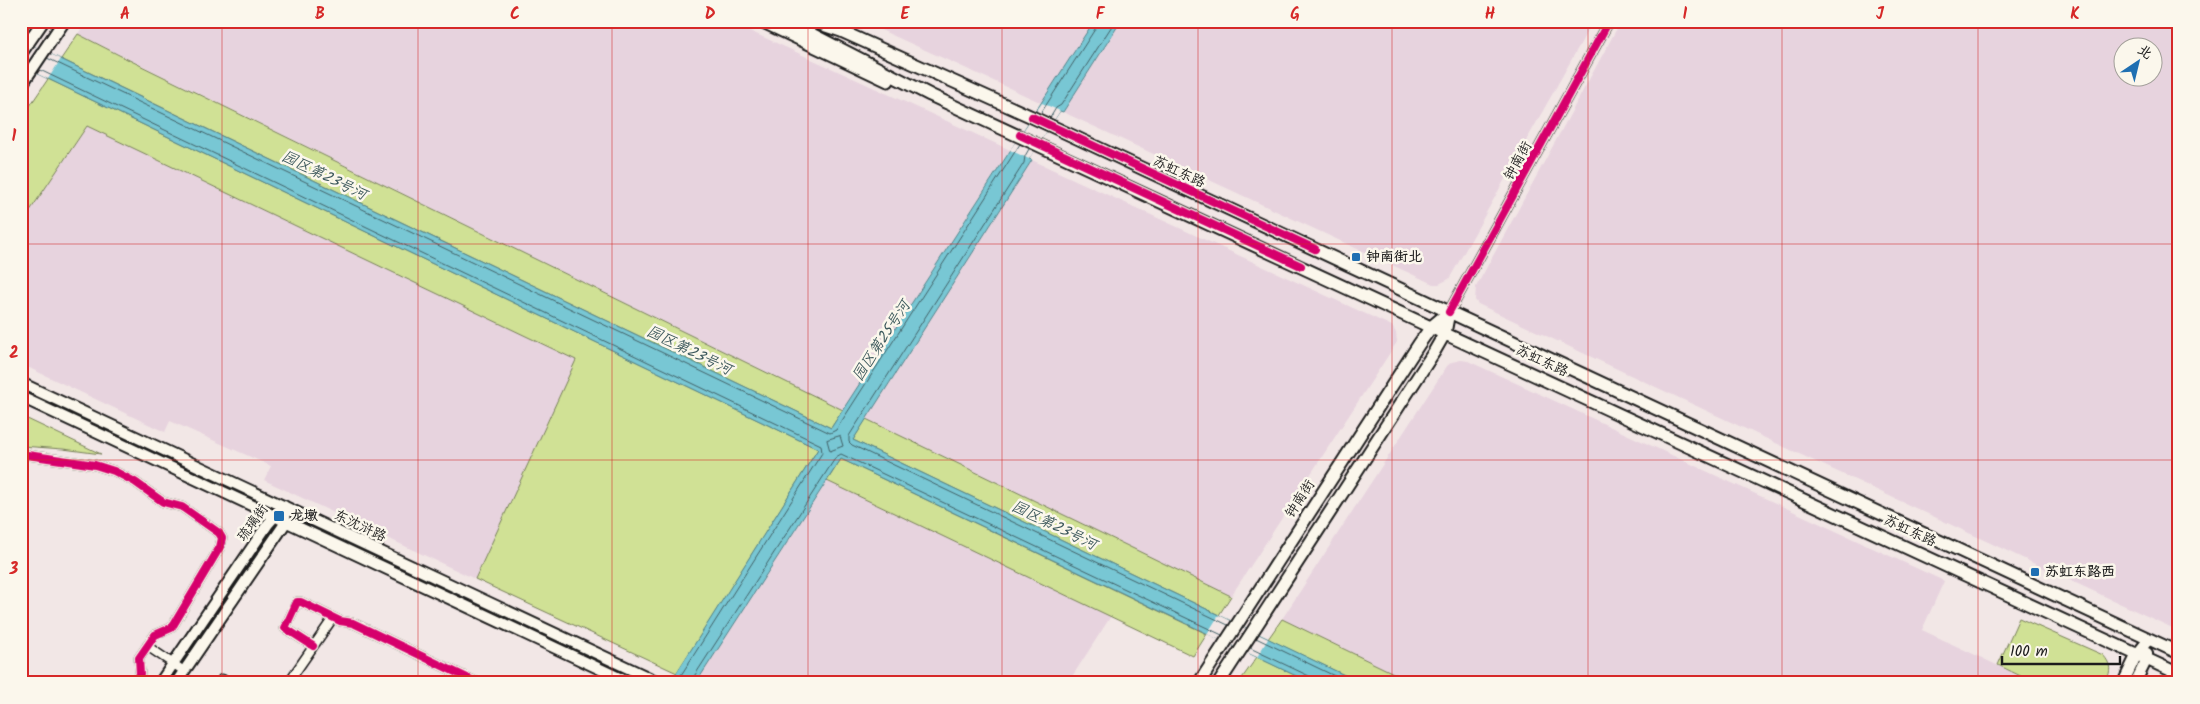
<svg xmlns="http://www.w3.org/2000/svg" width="2200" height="704" font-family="Kalam,'LXGW WenKai TC',sans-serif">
	<rect width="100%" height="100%" fill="#f2e7e6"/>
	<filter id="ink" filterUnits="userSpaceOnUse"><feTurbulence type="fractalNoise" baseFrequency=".02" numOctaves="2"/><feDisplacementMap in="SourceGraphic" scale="10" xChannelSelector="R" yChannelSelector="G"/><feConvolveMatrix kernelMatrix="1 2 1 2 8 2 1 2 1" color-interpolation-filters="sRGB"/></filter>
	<g filter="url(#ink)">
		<path fill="#e7d3de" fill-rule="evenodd" d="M 86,21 L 728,21 L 1010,150 L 843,410 L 78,34 Z
			M 861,21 L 1094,21 L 1042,103 Z
			M 1121,21 L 1593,21 L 1452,274 L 1449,279 L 1439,284 L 1433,284 L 1063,112 Z
			M 1621,21 L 2179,21 L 2179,631 L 1478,304 L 1475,300 L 1476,287 ZM 2122,48 L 2152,48 L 2152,78 L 2122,78 Z
			M 87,126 L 576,360 L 475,579 L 264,480 L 271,466 L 170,421 L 165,432 L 21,364 L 21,224 Z
			M 1032,160 L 1392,326 L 1396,333 L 1397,342 L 1231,596 L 866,419 Z
			M 1461,360 L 1468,361 L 1944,581 L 1922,630 L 2035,683 L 1414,683 L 1282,619 L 1447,366 L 1452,362 Z
			M 827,481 L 1111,616 L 1068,683 L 696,682 Z"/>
		<path fill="#d0e195" stroke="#767e58" d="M 78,34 L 119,55 L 843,410 L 831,428 L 61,59 Z
			M 48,79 L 818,449 L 677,673 L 475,579 L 576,360 L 87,126 L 21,224 L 21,119 Z
			M 21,416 L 101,454 L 63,449 L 21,446 Z
			M 866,419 L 1231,596 L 1219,615 L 853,440 Z
			M 841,459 L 1207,634 L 1193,656 L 827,481 Z
			M 2019,618 L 2103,655 C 2112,665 2111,672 2105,683 L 2035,683 L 1998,665 Z
			M 1282,619 L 1414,683 L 1361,683 L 1268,639 Z
			M 1257,657 L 1311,683 L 1312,683 L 1244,683 L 1240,681 Z"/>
		<path fill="#78c7d4" stroke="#53838a" d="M 1094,21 L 1121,21 L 1063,112 L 1060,111 L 1031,155 L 1029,159 L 1032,160 L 853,440 L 1361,683 L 1311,683 L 841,459 L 696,683 L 670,683 L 818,449 L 21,66 L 21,40 L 831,428 Z"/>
		<path fill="#f2e7e6" d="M 21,40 L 61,59 L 48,79 L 21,66 Z
			M 1042,103 L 1060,111 L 1029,159 L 1010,150 Z
			M 1219,615 L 1268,639 L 1257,657 L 1207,634 Z"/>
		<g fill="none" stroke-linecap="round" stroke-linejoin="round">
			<path stroke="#416066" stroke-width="1" d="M 47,58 L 830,433 L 836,430 L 1020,144
				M 40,70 L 821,445 L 822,453 L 676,683
				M 1041,113 L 1097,26 L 1098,21
				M 1050,118 L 1056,108 L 1061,105 L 1115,21
				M 1029,149 L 1025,156 L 1024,163 L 849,436 L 849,442 L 852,445 L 1228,625
				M 840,436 L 843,446 L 830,451 L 827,440 Z
				M 1256,638 L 1349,683
				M 1250,648 L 1309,676 L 1312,683
				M 692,683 L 693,678 L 836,457 L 841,454 L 1222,635"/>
			<g stroke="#1c1c1c" stroke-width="11">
				<path id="minor" d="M 21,454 L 95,465 L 114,471 L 135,482 L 163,502 L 182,507 L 219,533 L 222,538 L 220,547 L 174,624 L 171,628 L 155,635 L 139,658 L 140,674 L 135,683
					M 147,646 L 184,671
					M 313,646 L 285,628 L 297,602 L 301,602 L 340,621 L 353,623 L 478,683
					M 222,679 L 230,683
					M 288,683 L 333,618"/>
			</g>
			<g stroke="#1c1c1c" stroke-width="12">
				<path id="tertiary" d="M 1449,312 L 1609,21"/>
			</g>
			<g stroke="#1c1c1c" stroke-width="14">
				<path id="secondary" d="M 21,383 L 660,683
					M 21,397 L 630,683
					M 160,683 L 268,524 L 284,506
					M 176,683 L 286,522 L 285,515
					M 2123,683 L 2137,654 L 2149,639
					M 2135,683 L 2147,659 L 2147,653"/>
			</g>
			<g stroke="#1c1c1c" stroke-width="15">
				<path id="primary" d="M 761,21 L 888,81
					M 786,21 L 930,95 L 2179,674
					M 811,21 L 841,31 L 1032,117 L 2179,653
					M 21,53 L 43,21
					M 21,85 L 64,21
					M 1199,683 L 1419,344 L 1431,327 L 1449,312
					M 1219,683 L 1434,352 L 1445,333 L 1449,312"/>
			</g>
			<use href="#minor" stroke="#fbf7ec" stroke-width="8"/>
			<use href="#tertiary" stroke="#fbf7ec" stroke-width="9"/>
			<use href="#secondary" stroke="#fbf7ec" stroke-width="10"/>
			<use href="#primary" stroke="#fbf7ec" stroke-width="11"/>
			<g stroke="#fbf7ec" stroke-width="11">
				<path id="cycleway" d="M 1032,117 L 1315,249
					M 1020,135 L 1301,266
					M 1449,312 L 1609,21
					M 21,454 L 95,465 L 114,471 L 135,482 L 163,502 L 182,507 L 219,533 L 222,538 L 220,547 L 174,624 L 171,628 L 155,635 L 139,658 L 140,674 L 135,683
					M 313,646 L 285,628 L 297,602 L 301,602 L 340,621 L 353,623 L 478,683"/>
			</g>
			<use href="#cycleway" stroke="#d6006c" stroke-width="8"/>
		</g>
	</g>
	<path fill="none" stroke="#d62828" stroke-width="1" stroke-opacity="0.55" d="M 222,21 L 222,683M 418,21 L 418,683M 612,21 L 612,683M 808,21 L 808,683M 1002,21 L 1002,683M 1198,21 L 1198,683M 1392,21 L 1392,683M 1588,21 L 1588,683M 1782,21 L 1782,683M 1978,21 L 1978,683M 21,244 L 2179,244M 21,460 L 2179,460"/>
	<g fill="#1f6fb2" stroke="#fbf7ec" stroke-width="2">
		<rect x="1351" y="252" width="10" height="10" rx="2.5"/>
		<rect x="273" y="510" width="12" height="12" rx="2.5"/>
		<rect x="2030" y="567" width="10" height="10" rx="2.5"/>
	</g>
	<g text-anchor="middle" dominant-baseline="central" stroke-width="5" stroke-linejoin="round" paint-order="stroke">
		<g font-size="14" fill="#1c1c1c" stroke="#fbf7ec">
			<text transform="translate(1518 161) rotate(-61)">钟南街</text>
			<text transform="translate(1179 172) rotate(25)">苏虹东路</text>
			<text transform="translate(1542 361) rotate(25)">苏虹东路</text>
			<text transform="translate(1300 499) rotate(-57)">钟南街</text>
			<text transform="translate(253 523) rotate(-54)">琉璃街</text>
			<text transform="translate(360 526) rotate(25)">东沈浒路</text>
			<text transform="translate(1910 531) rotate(25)">苏虹东路</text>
		</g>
		<g font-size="14" font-weight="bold" fill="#1c1c1c" stroke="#fbf7ec" text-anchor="start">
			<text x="1366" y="257">钟南街北</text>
			<text x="290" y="516">龙墩</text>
			<text x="2045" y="572">苏虹东路西</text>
		</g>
		<g font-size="15" font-style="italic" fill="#3c585c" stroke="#fbf7ec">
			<text transform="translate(324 176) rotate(26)">园区第23号河</text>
			<text transform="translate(882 341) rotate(-57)">园区第25号河</text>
			<text transform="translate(689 351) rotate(26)">园区第23号河</text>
			<text transform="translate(1054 526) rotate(26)">园区第23号河</text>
		</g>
	</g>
	<rect width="2200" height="704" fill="none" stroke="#fbf7ec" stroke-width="55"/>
	<g transform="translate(2138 62) rotate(35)"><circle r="24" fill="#fbf7ec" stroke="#a29f99"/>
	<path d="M0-4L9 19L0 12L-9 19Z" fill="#1f6fb2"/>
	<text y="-8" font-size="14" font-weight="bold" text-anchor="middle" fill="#1c1c1c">北</text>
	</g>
	<path d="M2002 656v8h118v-8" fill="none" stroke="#1c1c1c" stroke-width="2.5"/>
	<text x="2010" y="656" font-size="15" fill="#1c1c1c" stroke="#fbf7ec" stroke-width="4" paint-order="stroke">100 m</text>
	<rect x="28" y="28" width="2144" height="648" fill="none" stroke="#d62828" stroke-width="2"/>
	<g font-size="16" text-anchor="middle" font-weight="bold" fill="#d62828">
		<text x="125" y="19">A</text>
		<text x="320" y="19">B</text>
		<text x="515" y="19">C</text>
		<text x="710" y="19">D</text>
		<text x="905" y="19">E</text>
		<text x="1100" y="19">F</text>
		<text x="1295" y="19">G</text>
		<text x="1490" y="19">H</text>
		<text x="1685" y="19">I</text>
		<text x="1880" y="19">J</text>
		<text x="2075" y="19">K</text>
		<text x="14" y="141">1</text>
		<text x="14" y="358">2</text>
		<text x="14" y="574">3</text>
	</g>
</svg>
